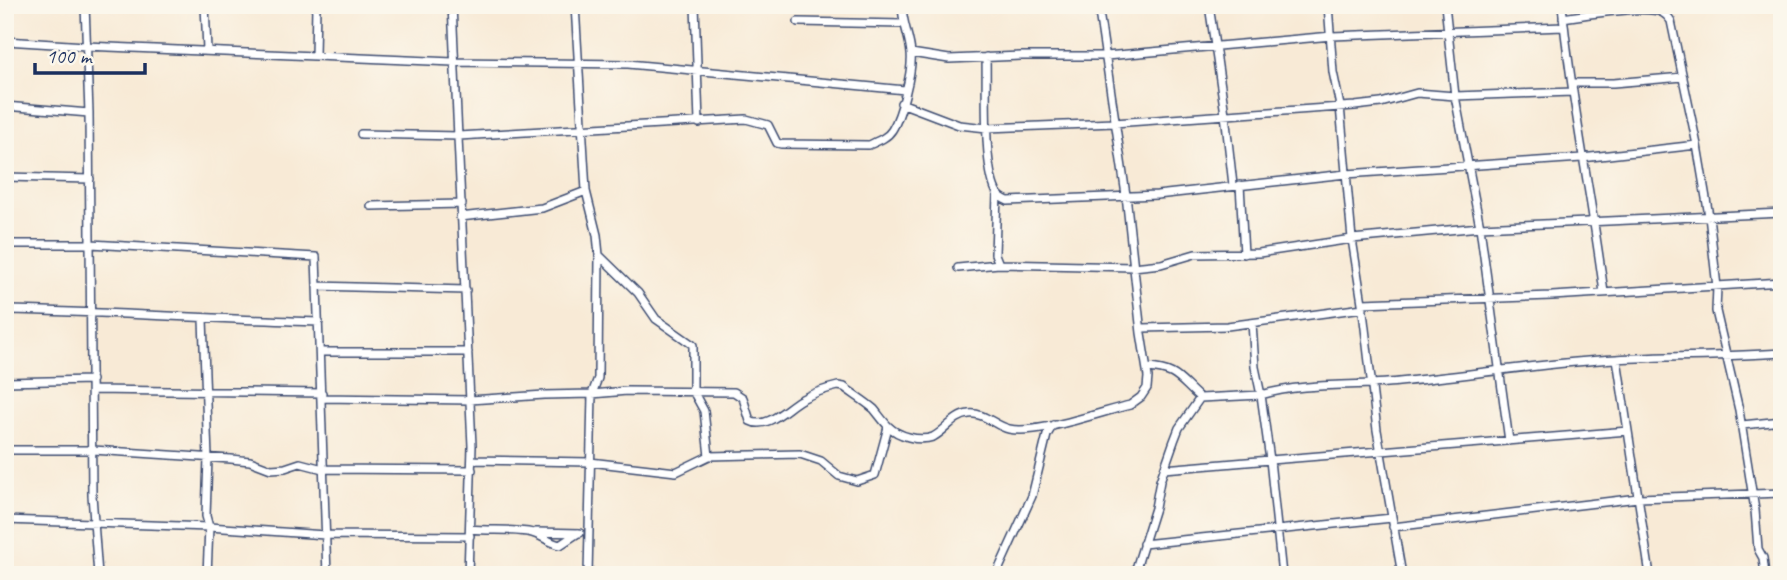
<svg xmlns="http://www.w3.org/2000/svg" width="1787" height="580" font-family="Caveat,sans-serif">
	<rect width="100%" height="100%" fill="#fbf7ec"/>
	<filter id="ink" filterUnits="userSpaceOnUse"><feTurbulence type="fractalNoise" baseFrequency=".0143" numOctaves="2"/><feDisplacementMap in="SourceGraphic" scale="14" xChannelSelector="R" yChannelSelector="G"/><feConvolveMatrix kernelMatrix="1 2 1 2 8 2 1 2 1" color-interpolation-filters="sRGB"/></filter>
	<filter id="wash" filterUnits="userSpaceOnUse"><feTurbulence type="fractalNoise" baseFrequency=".00686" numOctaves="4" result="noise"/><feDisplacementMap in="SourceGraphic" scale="28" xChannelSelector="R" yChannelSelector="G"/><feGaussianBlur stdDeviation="1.57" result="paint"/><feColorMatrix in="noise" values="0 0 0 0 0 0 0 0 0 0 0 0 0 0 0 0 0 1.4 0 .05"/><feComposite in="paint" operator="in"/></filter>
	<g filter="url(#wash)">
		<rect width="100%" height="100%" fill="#f8ead6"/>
	</g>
	<g filter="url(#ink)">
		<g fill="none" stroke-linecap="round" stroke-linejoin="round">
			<g stroke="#3c4b70" stroke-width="10">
				<path id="minor" d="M 85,5 L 89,113 L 92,495 L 98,575
					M 205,5 L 207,50
					M 452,5 L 472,446 L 468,575
					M 575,5 L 586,191 L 597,235 L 599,255 L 638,293 L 656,319 L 693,345 L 693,391 L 704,411 L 709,456 L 800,454 L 821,461 L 839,476 L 857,481 L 875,475 L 888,427
					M 695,5 L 699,123
					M 1209,5 L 1225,114 L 1233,185
					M 1328,5 L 1333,72 L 1340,106 L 1352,239 L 1362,303 L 1377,430 L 1402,575
					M 1445,5 L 1455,96 L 1480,227 L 1509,441
					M 1562,5 C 1571,102 1592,197 1604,293
					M 1563,18 C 1582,15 1648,4 1663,13 C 1667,15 1669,18 1671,21 L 1697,145 L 1709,216 L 1717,287 L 1716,311 L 1739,410 L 1755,510 L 1758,549 L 1763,558 L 1765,575
					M 798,22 L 903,24
					M 5,41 L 86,46 L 453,62 L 628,64 L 905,90
					M 911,53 L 949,59 L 1021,56 L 1106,56 L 1332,36 L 1564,27
					M 315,56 L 316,5
					M 986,57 C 987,90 983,164 996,191 C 999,197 1003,199 1008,201 L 1157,195 L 1346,174 L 1582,158 L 1697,145
					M 1572,83 L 1613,83 L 1683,77
					M 901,103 L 959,125 L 987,128 L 1114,123 L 1355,106 L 1381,103 L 1417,93 L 1455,96 L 1573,92
					M 5,106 L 89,113
					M 361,134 L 459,136 L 746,119 L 768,125 L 777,143 L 781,144 L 869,145 C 878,141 887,138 892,130 C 901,116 913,70 911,54 C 910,37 902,23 902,5
					M 5,177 L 90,179
					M 1240,185 L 1244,254
					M 997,193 L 995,254 L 999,264
					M 371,206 L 462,204
					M 460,217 L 542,208 L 586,191
					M 5,244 L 91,244 L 316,257 L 327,575
					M 958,268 L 999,264 L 1133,267 L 1161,264 L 1195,254 L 1259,253 L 1352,239 L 1480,227 L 1782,213
					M 317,286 L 466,290
					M 1362,303 L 1552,296 L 1782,282
					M 5,310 C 110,312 214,319 319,322
					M 203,319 L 208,458 L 206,516 L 209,527 L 325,535 L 470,536
					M 1142,328 L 1227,326 L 1363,308
					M 320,352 L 468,352
					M 1617,359 L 1650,575
					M 1147,368 C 1178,370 1178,379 1200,398 L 1261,395 L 1255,367 L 1252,323
					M 5,382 L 92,380
					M 93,390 L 322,393
					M 322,398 L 470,400 L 544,395 L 592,394 L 627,391 L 734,392 L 743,398 L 750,421 C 767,430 786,408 800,400 C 811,394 825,389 838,386 L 844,387 C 853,394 865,401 874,409 C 879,415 883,421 888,426 C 898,436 919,442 933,437 C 945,431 955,415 969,414 C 984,412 995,426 1009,429 C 1037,435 1101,412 1130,405 L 1141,397 L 1147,388 L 1148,377 L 1141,333 L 1126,195 L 1098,5
					M 1742,425 L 1782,421
					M 5,450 L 93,450 L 231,459 L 250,461 L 271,469 L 285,468 L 300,463 L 323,469 L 472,470
					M 472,460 L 590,462 L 676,472 L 709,456
					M 1164,469 L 1270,460 L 1261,395 C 1305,382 1353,387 1399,382 C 1471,375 1543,363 1616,359 C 1671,356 1727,357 1782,353
					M 5,520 L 209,527 L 207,575
					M 1393,527 L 1638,498 L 1782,493
					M 470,529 C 489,531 509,529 528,532 C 541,534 547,542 560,545 L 578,533
					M 536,532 L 580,533
					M 1143,544 L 1392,518
					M 588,575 L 592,394 L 598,378 L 599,255
					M 996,575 L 1032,496 L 1047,435 L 1053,425
					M 1134,575 L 1155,508 L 1160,481 L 1174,441 L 1179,428 L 1200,398
					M 1282,575 L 1270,460 L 1628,431"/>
			</g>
			<use href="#minor" stroke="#fff" stroke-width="7"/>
		</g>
	</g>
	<rect width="1787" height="580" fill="none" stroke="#fbf7ec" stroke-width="28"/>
	<path d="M35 63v10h110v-10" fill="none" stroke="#1b2f5e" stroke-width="3.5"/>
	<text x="46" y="63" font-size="21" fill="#1b2f5e" stroke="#fbf7ec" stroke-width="5" paint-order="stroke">100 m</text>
</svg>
